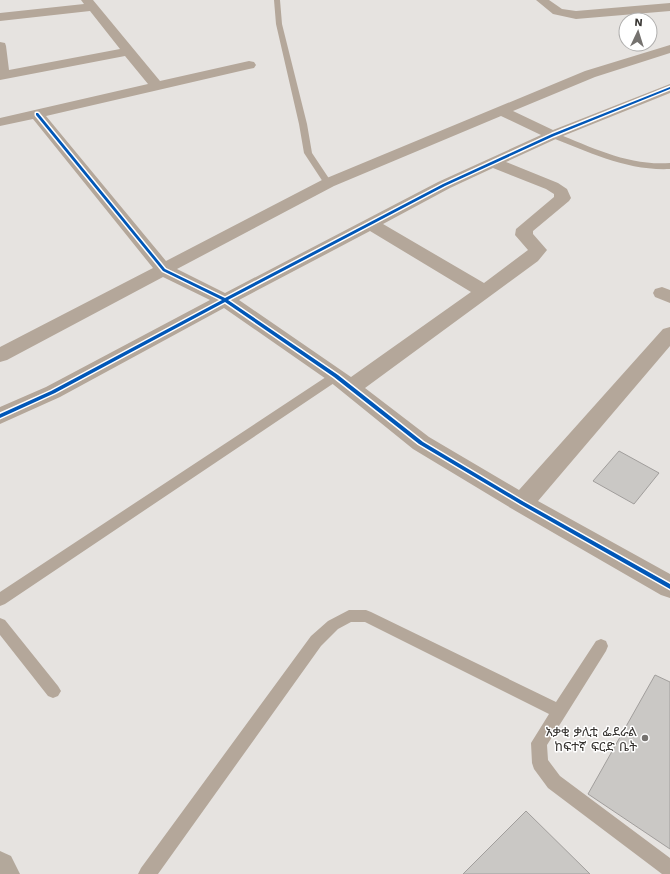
<svg xmlns="http://www.w3.org/2000/svg" width="670" height="874" font-family="'Work Sans','Noto Sans Ethiopic',sans-serif">
	<rect width="100%" height="100%" fill="#e6e3e0"/>
	<path fill="#cac8c5" stroke="#a19e9c" d="M 619,451 L 659,473 L 634,504 L 593,481 Z
		M 655,675 L 670,682 L 670,849 L 588,794 Z
		M 526,811 L 590,874 L 463,874 Z"/>
	<g fill="none" stroke-linecap="round" stroke-linejoin="round">
		<path fill="#b4a79a" fill-rule="evenodd" d="M 274,0 L 280,0 L 282,24 L 307,124 L 312,153 L 332,183 L 331,185 L 325,185 L 304,153 L 299,124 L 276,24 Z
			M 550,133 L 556,133 C 593,148 629,166 670,163 L 670,169 C 627,171 589,152 550,137 Z
			M 336,372 L 340,373 L 342,376 L 340,379 L 5,604 L 0,606 L 0,592 L 332,373 Z
			M 349,610 L 366,610 L 371,612 L 556,702 L 596,641 L 601,639 L 606,641 L 608,646 L 606,651 L 547,745 L 548,760 L 560,776 L 670,858 L 670,874 L 662,874 L 548,788 L 534,769 L 532,763 L 531,743 L 549,714 L 365,622 L 351,622 L 338,629 L 321,646 L 158,874 L 138,874 L 141,868 L 311,636 L 328,621 Z
			M 0,618 L 5,620 L 58,686 L 61,691 L 58,696 L 53,698 L 48,696 L 0,635 Z"/>
		<path fill="#b4a79a" fill-rule="evenodd" d="M 81,0 L 93,0 L 160,81 L 249,61 L 254,62 L 256,65 L 254,68 L 249,69 L 46,116 L 166,261 L 322,180 L 585,71 L 670,45 L 670,53 L 595,77 L 513,111 L 553,130 L 670,84 L 670,93 L 558,138 L 506,162 L 558,183 L 567,189 L 571,198 L 569,201 L 533,231 L 533,234 L 547,250 L 538,261 L 365,388 L 429,437 L 519,490 L 663,329 L 670,327 L 670,346 L 538,501 L 670,574 L 670,598 L 661,595 L 514,510 L 413,449 L 329,381 L 224,308 L 60,397 L 0,424 L 0,407 L 46,387 L 210,300 L 163,277 L 7,360 L 0,362 L 0,347 L 153,268 L 33,119 L 0,126 L 0,118 L 148,84 L 125,56 L 0,80 L 0,42 L 5,43 L 6,46 L 9,70 L 120,49 L 90,11 L 0,21 L 0,13 L 84,4 ZM 501,116 L 541,135 L 438,182 L 225,293 L 177,269 L 334,186 ZM 493,168 L 546,189 L 554,194 L 554,197 L 516,229 L 515,235 L 528,250 L 484,283 L 383,224 L 450,188 ZM 370,231 L 471,292 L 351,377 L 239,300 Z
			M 536,0 L 549,0 L 562,9 L 576,11 L 670,3 L 670,11 L 576,19 L 553,14 Z
			M 662,287 L 670,290 L 670,303 L 655,297 L 653,293 L 655,289 Z"/>
		<path fill="#b3a89b" fill-rule="evenodd" d="M 0,851 L 11,856 L 20,874 L 0,874 Z"/>
		<g stroke="#fff" stroke-width="3">
			<path id="cycleway" d="M 670,87 L 670,89 L 554,136 L 445,186 L 228,300 L 338,375 L 423,442 L 524,502 L 670,584 L 670,589 L 520,504 L 419,444 L 334,377 L 225,302 L 55,393 L 0,418 L 0,414 L 51,391 L 222,300 L 163,271 L 36,115 L 36,113 L 38,113 L 165,269 L 225,298 L 443,184 L 552,134 Z"/>
		</g>
		<use href="#cycleway" fill="#0057b8" fill-rule="evenodd"/>
	</g>
	<circle fill="#75726f" stroke="#fff" stroke-width="1.5" cx="645" cy="738" r="4"/>
	<g text-anchor="middle" dominant-baseline="central" stroke-width="3" stroke-linejoin="round" paint-order="stroke">
		<g font-size="13" fill="#383532" stroke="#fff" text-anchor="end">
			<text x="637" y="731">አቃቂ ቃሊቲ ፌደራል<tspan x="637" dy="15">ከፍተኛ ፍርድ ቤት</tspan></text>
		</g>
	</g>
	<g transform="translate(638 32) rotate(4)"><circle r="19" fill="#ffffff" stroke="#afaead"/>
	<path d="M0-3L7 15L0 10L-7 15Z" fill="#75726f"/>
	<text y="-6" font-size="11" font-weight="bold" text-anchor="middle" fill="#383532">N</text>
	</g>
</svg>
